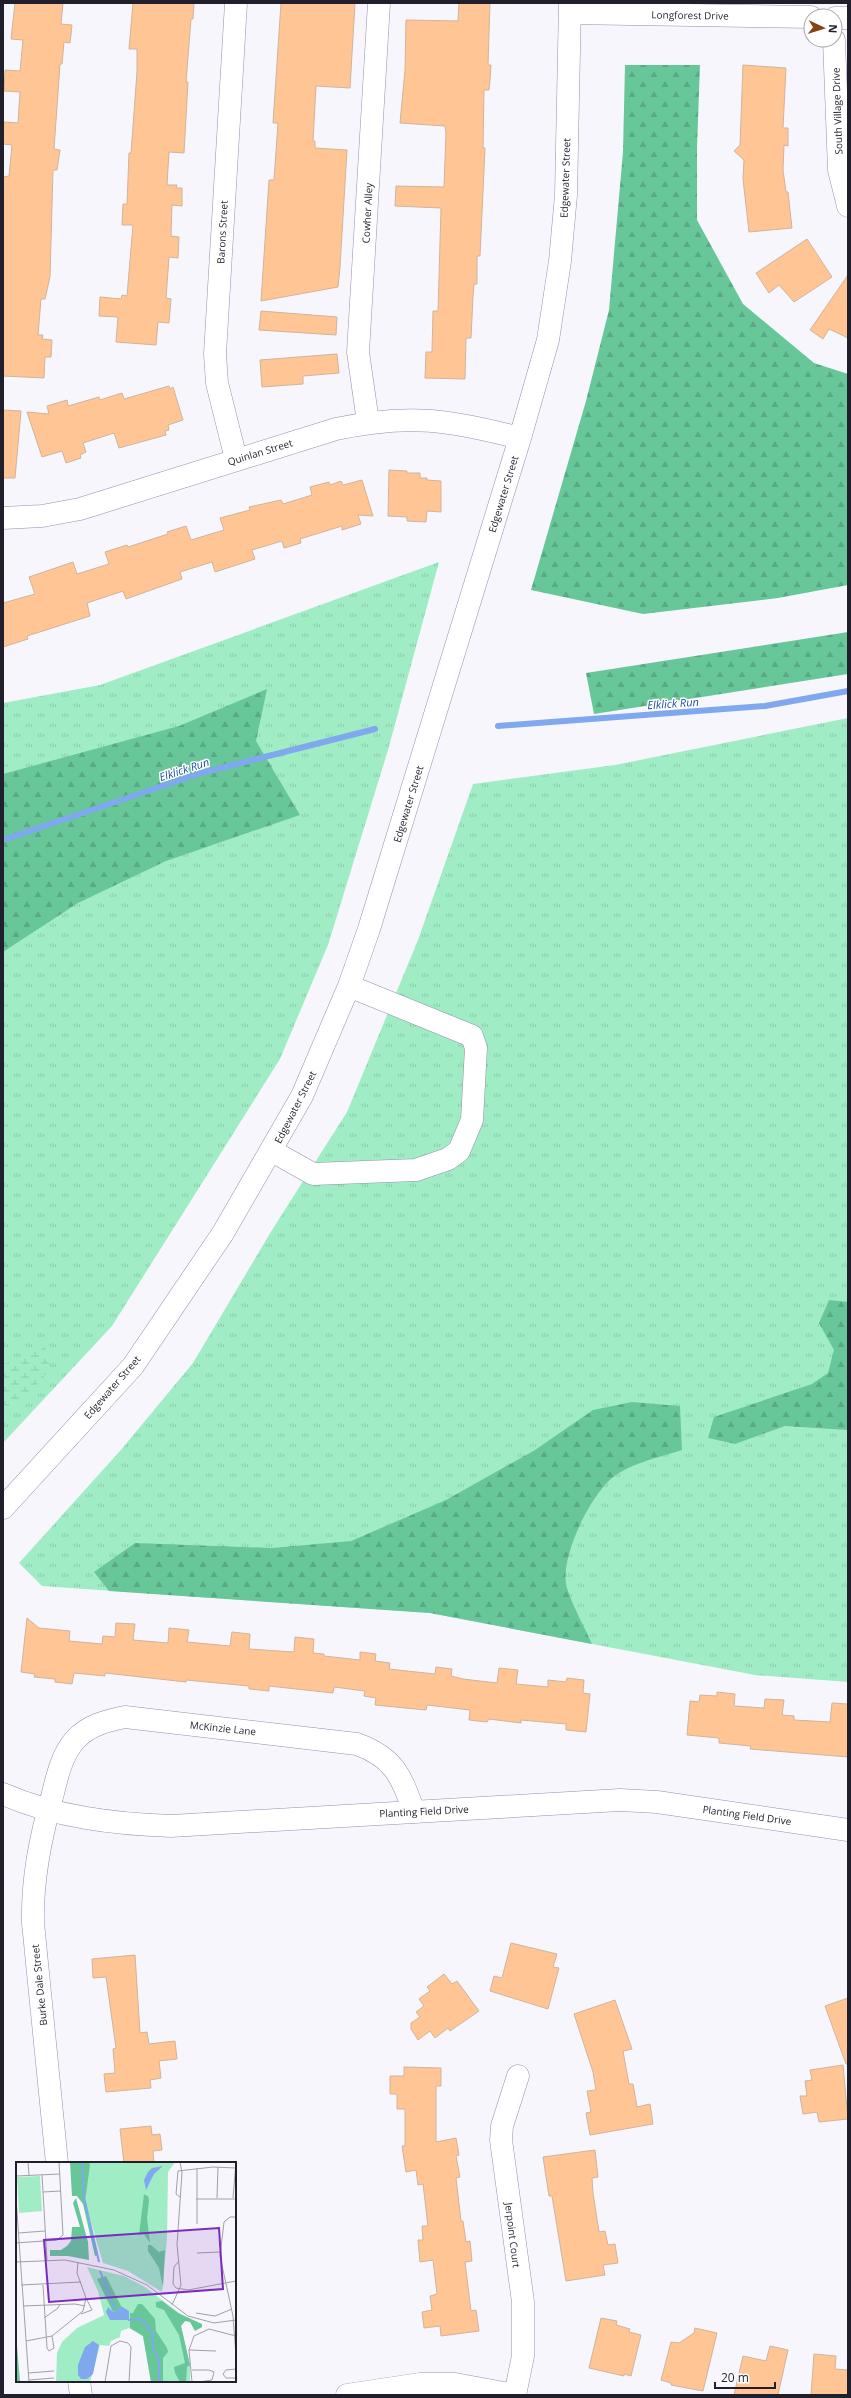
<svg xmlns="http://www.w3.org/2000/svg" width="851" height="2398" font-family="'Open Sans',sans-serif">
	<defs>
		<pattern id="grass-tufts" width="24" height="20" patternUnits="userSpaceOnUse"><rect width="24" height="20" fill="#a0edc5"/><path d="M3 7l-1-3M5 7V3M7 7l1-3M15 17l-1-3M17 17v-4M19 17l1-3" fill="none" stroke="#8acba9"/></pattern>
		<pattern id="forest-firs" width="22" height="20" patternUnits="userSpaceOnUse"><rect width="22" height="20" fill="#67c799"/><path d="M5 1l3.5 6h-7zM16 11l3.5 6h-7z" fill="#59aa84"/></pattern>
		<pattern id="wetland-marsh" width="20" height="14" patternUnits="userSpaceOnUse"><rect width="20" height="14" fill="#a0edc5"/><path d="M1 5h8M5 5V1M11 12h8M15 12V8" fill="none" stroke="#8acba9"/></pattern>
	</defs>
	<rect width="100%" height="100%" fill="#f7f6fd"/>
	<path fill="url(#grass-tufts)" d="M 439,562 L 388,750 L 328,945 L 280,1059 L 112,1326 L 3,1443 L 3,703 L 100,685 Z
		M 848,718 L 848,1682 L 755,1675 L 430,1613 L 42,1586 L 19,1563 L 120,1451 L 193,1363 L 272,1230 L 347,1112 L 418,940 L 473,784 L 615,765 Z"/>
	<path fill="url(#forest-firs)" d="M 625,65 L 700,65 L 697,147 L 697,220 L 743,304 L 814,363 L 848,374 L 848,585 L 778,598 L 643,614 L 531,590 L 586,401 L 609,310 L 623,152 Z
		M 848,632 L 848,674 L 594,714 L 586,673 Z
		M 267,689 L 256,741 L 300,815 L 166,861 L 78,903 L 3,952 L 3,774 L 179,726 Z
		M 829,1300 L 848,1302 L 848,1430 L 785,1426 L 735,1444 L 708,1438 L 714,1417 L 812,1384 L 828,1373 L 834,1350 L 819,1323 Z
		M 632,1402 L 680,1406 L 682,1450 C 661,1457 635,1462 616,1475 C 592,1491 558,1559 567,1588 C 573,1607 584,1626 592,1644 L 430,1613 L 109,1591 L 94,1572 L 135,1543 L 272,1548 L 351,1541 L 446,1500 L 535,1450 L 593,1410 Z"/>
	<path fill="url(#wetland-marsh)" d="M 45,1347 L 50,1369 L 18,1406 L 3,1412 L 3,1365 Z"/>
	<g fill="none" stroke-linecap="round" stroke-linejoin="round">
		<path stroke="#7fa8ef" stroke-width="6" d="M 498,726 L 765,706 L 848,691
			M 3,840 L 201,773 L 375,729"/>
	</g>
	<path fill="#ffc595" stroke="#d1b49c" d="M 15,3 L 63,3 L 61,24 L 72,25 L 70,43 L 64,42 L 62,64 L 60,64 L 54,149 L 60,150 L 57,170 L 53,170 L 50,277 L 45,299 L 41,299 L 38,335 L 43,335 L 42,339 L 52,340 L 51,357 L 45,357 L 44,378 L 3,376 L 3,177 L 9,176 L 12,145 L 3,144 L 3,132 L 4,122 L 18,123 L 20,92 L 4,91 L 5,70 L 20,71 L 23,40 L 11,39 Z
		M 133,3 L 194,3 L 193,19 L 191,19 L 186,82 L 188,82 L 184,153 L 169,152 L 167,185 L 177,185 L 176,188 L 182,188 L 182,206 L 172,205 L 171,236 L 179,237 L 178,258 L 169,257 L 166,298 L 171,299 L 169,323 L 158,322 L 156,345 L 116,342 L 118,317 L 99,316 L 100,297 L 121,299 L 122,295 L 127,296 L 133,225 L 122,225 L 123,204 L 127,204 L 129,153 L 131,153 L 137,72 L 137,49 L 129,49 Z
		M 281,3 L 355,3 L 350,88 L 316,86 L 313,141 L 315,141 L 315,148 L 347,150 L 340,267 L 338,287 L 261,301 L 269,180 L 274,180 L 278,123 L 273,123 Z
		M 459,3 L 490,3 L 488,65 L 491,65 L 490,80 L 489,90 L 484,90 L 483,148 L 485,148 L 480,256 L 477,256 L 477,284 L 474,284 L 473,297 L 471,338 L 466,338 L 465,379 L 425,378 L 426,352 L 432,352 L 433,311 L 438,311 L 441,208 L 395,206 L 396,186 L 444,187 L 446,133 L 445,126 L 400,123 L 405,70 L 406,20 L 458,21 Z
		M 743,65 L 786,68 L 783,128 L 788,128 L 788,146 L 784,145 L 783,170 L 786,192 L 788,192 L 792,228 L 749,232 L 743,179 L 744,160 L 734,151 L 740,145 Z
		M 807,239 L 832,277 L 794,302 L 779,285 L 769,293 L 756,273 Z
		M 848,275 L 848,338 L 829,329 L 823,339 L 810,330 Z
		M 261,311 L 337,317 L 336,335 L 259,330 Z
		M 337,354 L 339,373 L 303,376 L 303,384 L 262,387 L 260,360 Z
		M 169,386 L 170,389 L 173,387 L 183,420 L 168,425 L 169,430 L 165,431 L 166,435 L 119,448 L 114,433 L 83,443 L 86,452 L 80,455 L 81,458 L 66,463 L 62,451 L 42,457 L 27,412 L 49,414 L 47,406 L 67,400 L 68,406 L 99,397 L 100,400 L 122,393 L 124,399 Z
		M 3,410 L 21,411 L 15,478 L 3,478 Z
		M 389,470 L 407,471 L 407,473 L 420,473 L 420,478 L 427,478 L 427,480 L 441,481 L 441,512 L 427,511 L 426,522 L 407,521 L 407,517 L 388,516 Z
		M 362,480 L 373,516 L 358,515 L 361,524 L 342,530 L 342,526 L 300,539 L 301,543 L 284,548 L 282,541 L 252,550 L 255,559 L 215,572 L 212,562 L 180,572 L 182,579 L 126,599 L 123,591 L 87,603 L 90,616 L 27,636 L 28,639 L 3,647 L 3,603 L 35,594 L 29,577 L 73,562 L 77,574 L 109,564 L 105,552 L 127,545 L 128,547 L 168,534 L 167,532 L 186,526 L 191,540 L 224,530 L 220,518 L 250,510 L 249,507 L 281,500 L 283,504 L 312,495 L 310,487 L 329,482 L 330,485 L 341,481 L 343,485 Z
		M 27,1618 L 39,1628 L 70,1631 L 69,1641 L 102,1644 L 103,1636 L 115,1637 L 116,1623 L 135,1624 L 133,1640 L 168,1643 L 169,1628 L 189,1630 L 187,1642 L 230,1646 L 232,1632 L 250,1634 L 249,1649 L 294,1652 L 295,1637 L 314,1639 L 313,1653 L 324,1654 L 324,1656 L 360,1660 L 360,1652 L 376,1654 L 375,1661 L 390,1663 L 389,1669 L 435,1674 L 436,1667 L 452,1669 L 451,1676 L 463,1679 L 497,1683 L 499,1668 L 518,1670 L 516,1684 L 548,1687 L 548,1680 L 566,1682 L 567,1678 L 584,1680 L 583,1693 L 590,1694 L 586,1732 L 566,1730 L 566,1724 L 521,1720 L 521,1723 L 489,1719 L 487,1722 L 469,1720 L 470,1710 L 427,1705 L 426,1710 L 375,1705 L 376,1698 L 364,1696 L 365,1691 L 334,1687 L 333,1693 L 269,1686 L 269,1691 L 249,1689 L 249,1686 L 186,1680 L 186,1682 L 105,1673 L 105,1676 L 74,1673 L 72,1684 L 55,1682 L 55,1679 L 34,1677 L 35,1674 L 21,1672 Z
		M 717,1692 L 735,1694 L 734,1706 L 764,1708 L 765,1699 L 784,1700 L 782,1715 L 794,1716 L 794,1720 L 830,1722 L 832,1703 L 848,1704 L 848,1757 L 750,1749 L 751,1746 L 719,1743 L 719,1738 L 687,1735 L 690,1701 L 699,1702 L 700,1695 L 717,1696 Z
		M 511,1943 L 557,1954 L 553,1967 L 559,1968 L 548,2009 L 490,1991 L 494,1976 L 502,1978 Z
		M 135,1955 L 140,2033 L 147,2032 L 149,2044 L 175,2041 L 177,2059 L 159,2061 L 161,2078 L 150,2080 L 151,2088 L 106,2092 L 104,2074 L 115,2073 L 113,2049 L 116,2048 L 106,1977 L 93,1978 L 92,1959 Z
		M 444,1974 L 452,1984 L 457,1981 L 479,2011 L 450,2031 L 448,2028 L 435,2038 L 430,2031 L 418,2040 L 411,2029 L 411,2023 L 420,2017 L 416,2012 L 424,2006 L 419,1999 L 430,1991 L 427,1987 Z
		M 848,1998 L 848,2064 L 846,2064 L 825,2006 Z
		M 615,2000 L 632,2049 L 623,2051 L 629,2084 L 633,2084 L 637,2107 L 650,2104 L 653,2124 L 590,2135 L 586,2113 L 591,2112 L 587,2091 L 596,2090 L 593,2072 L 574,2014 Z
		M 843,2065 L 848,2119 L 819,2122 L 817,2112 L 803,2114 L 800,2096 L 807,2096 L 805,2081 L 812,2080 L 810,2070 Z
		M 404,2067 L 441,2068 L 441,2086 L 436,2086 L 436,2142 L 456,2138 L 459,2155 L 456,2156 L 460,2177 L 456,2178 L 461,2221 L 463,2221 L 466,2242 L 470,2241 L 472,2261 L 465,2262 L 471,2311 L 476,2310 L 479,2331 L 441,2336 L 440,2326 L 424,2328 L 422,2312 L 432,2310 L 430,2296 L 437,2294 L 433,2260 L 420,2262 L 418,2240 L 423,2240 L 422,2226 L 428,2226 L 423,2184 L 418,2185 L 416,2170 L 406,2172 L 402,2146 L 405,2146 L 405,2109 L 397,2109 L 397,2094 L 390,2094 L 390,2076 L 404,2076 Z
		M 151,2126 L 152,2135 L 160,2134 L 162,2150 L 153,2151 L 154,2163 L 124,2163 L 120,2129 Z
		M 595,2150 L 598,2177 L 592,2178 L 593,2193 L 599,2232 L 605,2231 L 608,2245 L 615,2244 L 618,2263 L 603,2265 L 605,2275 L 566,2281 L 552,2196 L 549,2196 L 543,2157 Z
		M 601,2318 L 617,2321 L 616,2325 L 630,2329 L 629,2332 L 641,2335 L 631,2376 L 624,2374 L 624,2376 L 589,2368 Z
		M 695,2328 L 717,2333 L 703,2391 L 671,2385 L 671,2383 L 661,2380 L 671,2342 L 679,2343 L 694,2333 Z
		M 770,2346 L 788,2350 L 778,2395 L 734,2395 L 743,2356 L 766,2361 Z
		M 814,2354 L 836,2356 L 835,2369 L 848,2370 L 848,2395 L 811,2395 Z"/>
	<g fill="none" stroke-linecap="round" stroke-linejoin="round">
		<g stroke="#958faf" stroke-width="23">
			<path id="minor" d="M 236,3 L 215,354 L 217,383 L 236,459
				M 570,13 L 811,17
				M 835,18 L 848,18
				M 834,40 L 839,170 L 848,206
				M 368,422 L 358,352 L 379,3
				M 3,518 L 42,516 L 80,509 L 336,429 C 410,413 449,420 520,438
				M 272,1151 L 313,1174 L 416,1170 L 448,1159 L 459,1151 L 472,1120 L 476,1048 L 472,1036 L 349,986
				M 3,1508 L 133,1366 L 223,1233 L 302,1096 L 349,986 L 369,929 L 520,438 L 548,340 L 560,261 L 566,195 L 570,3
				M 3,1794 C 56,1817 114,1824 171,1826 L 620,1800 L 657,1802 L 848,1830
				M 57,2163 L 33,1923 C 32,1879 40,1839 52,1797 C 57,1777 61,1757 74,1741 C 88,1725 106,1721 125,1717 L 357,1744 C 395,1758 401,1776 414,1812
				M 79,2381 L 81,2395
				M 347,2395 L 420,2384 L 455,2384 L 515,2395
				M 515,2395 L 523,2356 L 523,2302 L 501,2140 L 502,2126 L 518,2076"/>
		</g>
		<use href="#minor" stroke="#fff" stroke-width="22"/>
	</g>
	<g text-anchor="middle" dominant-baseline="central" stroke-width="3" stroke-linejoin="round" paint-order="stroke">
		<g font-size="10" fill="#211f2c" stroke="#fff">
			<text transform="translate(690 15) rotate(1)">Longforest Drive</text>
			<text transform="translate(837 111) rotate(-92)">South Village Drive</text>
			<text transform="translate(565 178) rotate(-88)">Edgewater Street</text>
			<text transform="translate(367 213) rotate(-87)">Cowher Alley</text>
			<text transform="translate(222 232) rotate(-87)">Barons Street</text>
			<text transform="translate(260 452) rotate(-17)">Quinlan Street</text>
			<text transform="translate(503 494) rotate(-73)">Edgewater Street</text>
			<text transform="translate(408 804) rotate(-73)">Edgewater Street</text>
			<text transform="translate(295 1107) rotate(-63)">Edgewater Street</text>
			<text transform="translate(112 1387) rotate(-49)">Edgewater Street</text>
			<text transform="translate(223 1728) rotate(6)">McKinzie Lane</text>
			<text transform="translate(424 1811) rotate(-3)">Planting Field Drive</text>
			<text transform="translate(747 1815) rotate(8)">Planting Field Drive</text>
			<text transform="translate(39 1985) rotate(-96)">Burke Dale Street</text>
			<text transform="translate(513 2235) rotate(83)">Jerpoint Court</text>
		</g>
		<g font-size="11" font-style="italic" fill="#1e4c9f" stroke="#fff">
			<text transform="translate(673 703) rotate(-4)">Elklick Run</text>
			<text transform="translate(184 769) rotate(-18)">Elklick Run</text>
		</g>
	</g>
	<g transform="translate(16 2162)">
		<rect width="220" height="220" fill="#f7f6fd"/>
		<path d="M 73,0 L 159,0 L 152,10 L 151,76 L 146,130 L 112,109 L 87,101 L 69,40 ZM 71,105 L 108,114 L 129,125 L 171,157 L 165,164 L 174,203 L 174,219 L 135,220 L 127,174 L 113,166 L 105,169 L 104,175 L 95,179 L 93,184 L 84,183 L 74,220 L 40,220 L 41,191 L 46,180 L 61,166 L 88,153 L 82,129 Z" fill="#a0edc5"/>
		<path d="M 54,0 L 73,0 L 74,3 L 69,40 L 82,93 L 79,94 L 67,42 L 61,34 L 56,34 ZM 128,32 L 132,34 L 133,39 L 131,56 L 134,81 L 128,72 L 123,73 ZM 60,36 L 72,80 L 73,98 L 52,94 L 34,94 L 34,88 L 45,88 L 51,84 L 55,79 L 56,65 L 64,65 L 57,41 ZM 132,83 L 135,83 L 143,90 L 149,88 L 147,125 L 143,106 L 132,89 ZM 90,114 L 105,144 L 102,149 L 97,150 L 81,117 ZM 146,139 L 162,151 L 186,162 L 186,165 L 179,169 L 174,160 L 169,159 L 165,164 L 174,203 L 171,205 L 170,220 L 164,220 L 159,211 L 158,205 L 169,201 L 163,173 L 148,148 L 140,145 L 140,140 ZM 122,142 L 126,142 L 139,157 L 140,169 L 151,186 L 152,190 L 147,196 L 147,220 L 135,220 L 127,174 L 114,166 L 114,151 L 117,151 ZM 0,171 L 4,220 L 0,220 Z" fill="#67c799"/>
		<path d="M 146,0 L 149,0 L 149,6 L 139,14 L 132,34 L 128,32 L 126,22 L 134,4 ZM 89,167 L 92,171 L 85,181 L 70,179 Z" fill="#a0edc5"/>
		<path d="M 24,14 L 26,49 L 3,51 L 1,15 Z" fill="#a0edc5"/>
		<path d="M 147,4 L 138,12 L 130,28 L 128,18 L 132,10 L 136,6 ZM 105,144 L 113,149 L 113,158 L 94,158 L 90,150 L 92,145 L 97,150 L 102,149 ZM 77,179 L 83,183 L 77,212 L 71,217 L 65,217 L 62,213 L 62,203 L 69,185 Z" fill="#7fa8ef"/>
		<path fill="none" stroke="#7fa8ef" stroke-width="2" d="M 66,0 L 68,35 L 83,100M 84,109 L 98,145 L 102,150M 112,158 L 125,157 L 136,170 L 137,186 L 143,198 L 143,220"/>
		<path fill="none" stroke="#a1a0a9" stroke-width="1" d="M 12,0 L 13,13M 26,13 L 31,98M 0,14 L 44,12M 27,30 L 45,29M 164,35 L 160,32 L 162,9 L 197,5 L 220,6M 0,36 L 13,220M 201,36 L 202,5M 217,36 L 220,0M 180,37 L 220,37M 220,55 L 214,55 L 208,60 L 204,94 L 217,154 L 220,194M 181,62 L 181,6M 2,71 L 29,69M 0,81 L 41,78 L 47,73 L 43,0M 181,91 L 204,90M 0,100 L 49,98 L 98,108 L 131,123 L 172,154 L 198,161 L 220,158M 162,100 L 158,105 L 157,122 L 160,126 L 172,128 L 220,119M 5,123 L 65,120M 27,123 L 31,186 L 33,189 L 38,186 L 36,174M 156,143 L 165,123 L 161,83 L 166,11 L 164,0M 7,144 L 59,142 L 69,144M 180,151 L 199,154 L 216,147M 65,152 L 76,148 L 70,136M 28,156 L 42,146 L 44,142M 10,179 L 36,174 L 67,149 L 70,136 L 61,111 L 62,100M 173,188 L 200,189M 220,207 L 210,208 L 207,212 L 210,216 L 220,216M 176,208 L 193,208 L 198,210 L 196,218 L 183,220M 12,211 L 38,209M 13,218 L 38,216M 89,220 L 95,184 L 104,179 L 112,181 L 115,185 L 113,220M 176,220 L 173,188 L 178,174 L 193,167 L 220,174"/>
		<path fill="#7b2cbf" fill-opacity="0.15" stroke="#7b2cbf" stroke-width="2" d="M 203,66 L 207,127 L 33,140 L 28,78 Z"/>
		<rect width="220" height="220" fill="none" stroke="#211f2c" stroke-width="2"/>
	</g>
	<rect width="851" height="2398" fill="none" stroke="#211f2c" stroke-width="8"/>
	<g transform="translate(823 28) rotate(94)"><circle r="19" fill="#ffffff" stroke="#a6a5ab"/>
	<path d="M0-3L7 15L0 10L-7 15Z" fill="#854311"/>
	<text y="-6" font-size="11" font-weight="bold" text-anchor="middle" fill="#211f2c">N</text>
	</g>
	<path d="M715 2382v6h60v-6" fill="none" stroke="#211f2c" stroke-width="2"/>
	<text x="721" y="2382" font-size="12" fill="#211f2c" stroke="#ffffff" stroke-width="3" paint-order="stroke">20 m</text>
</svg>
